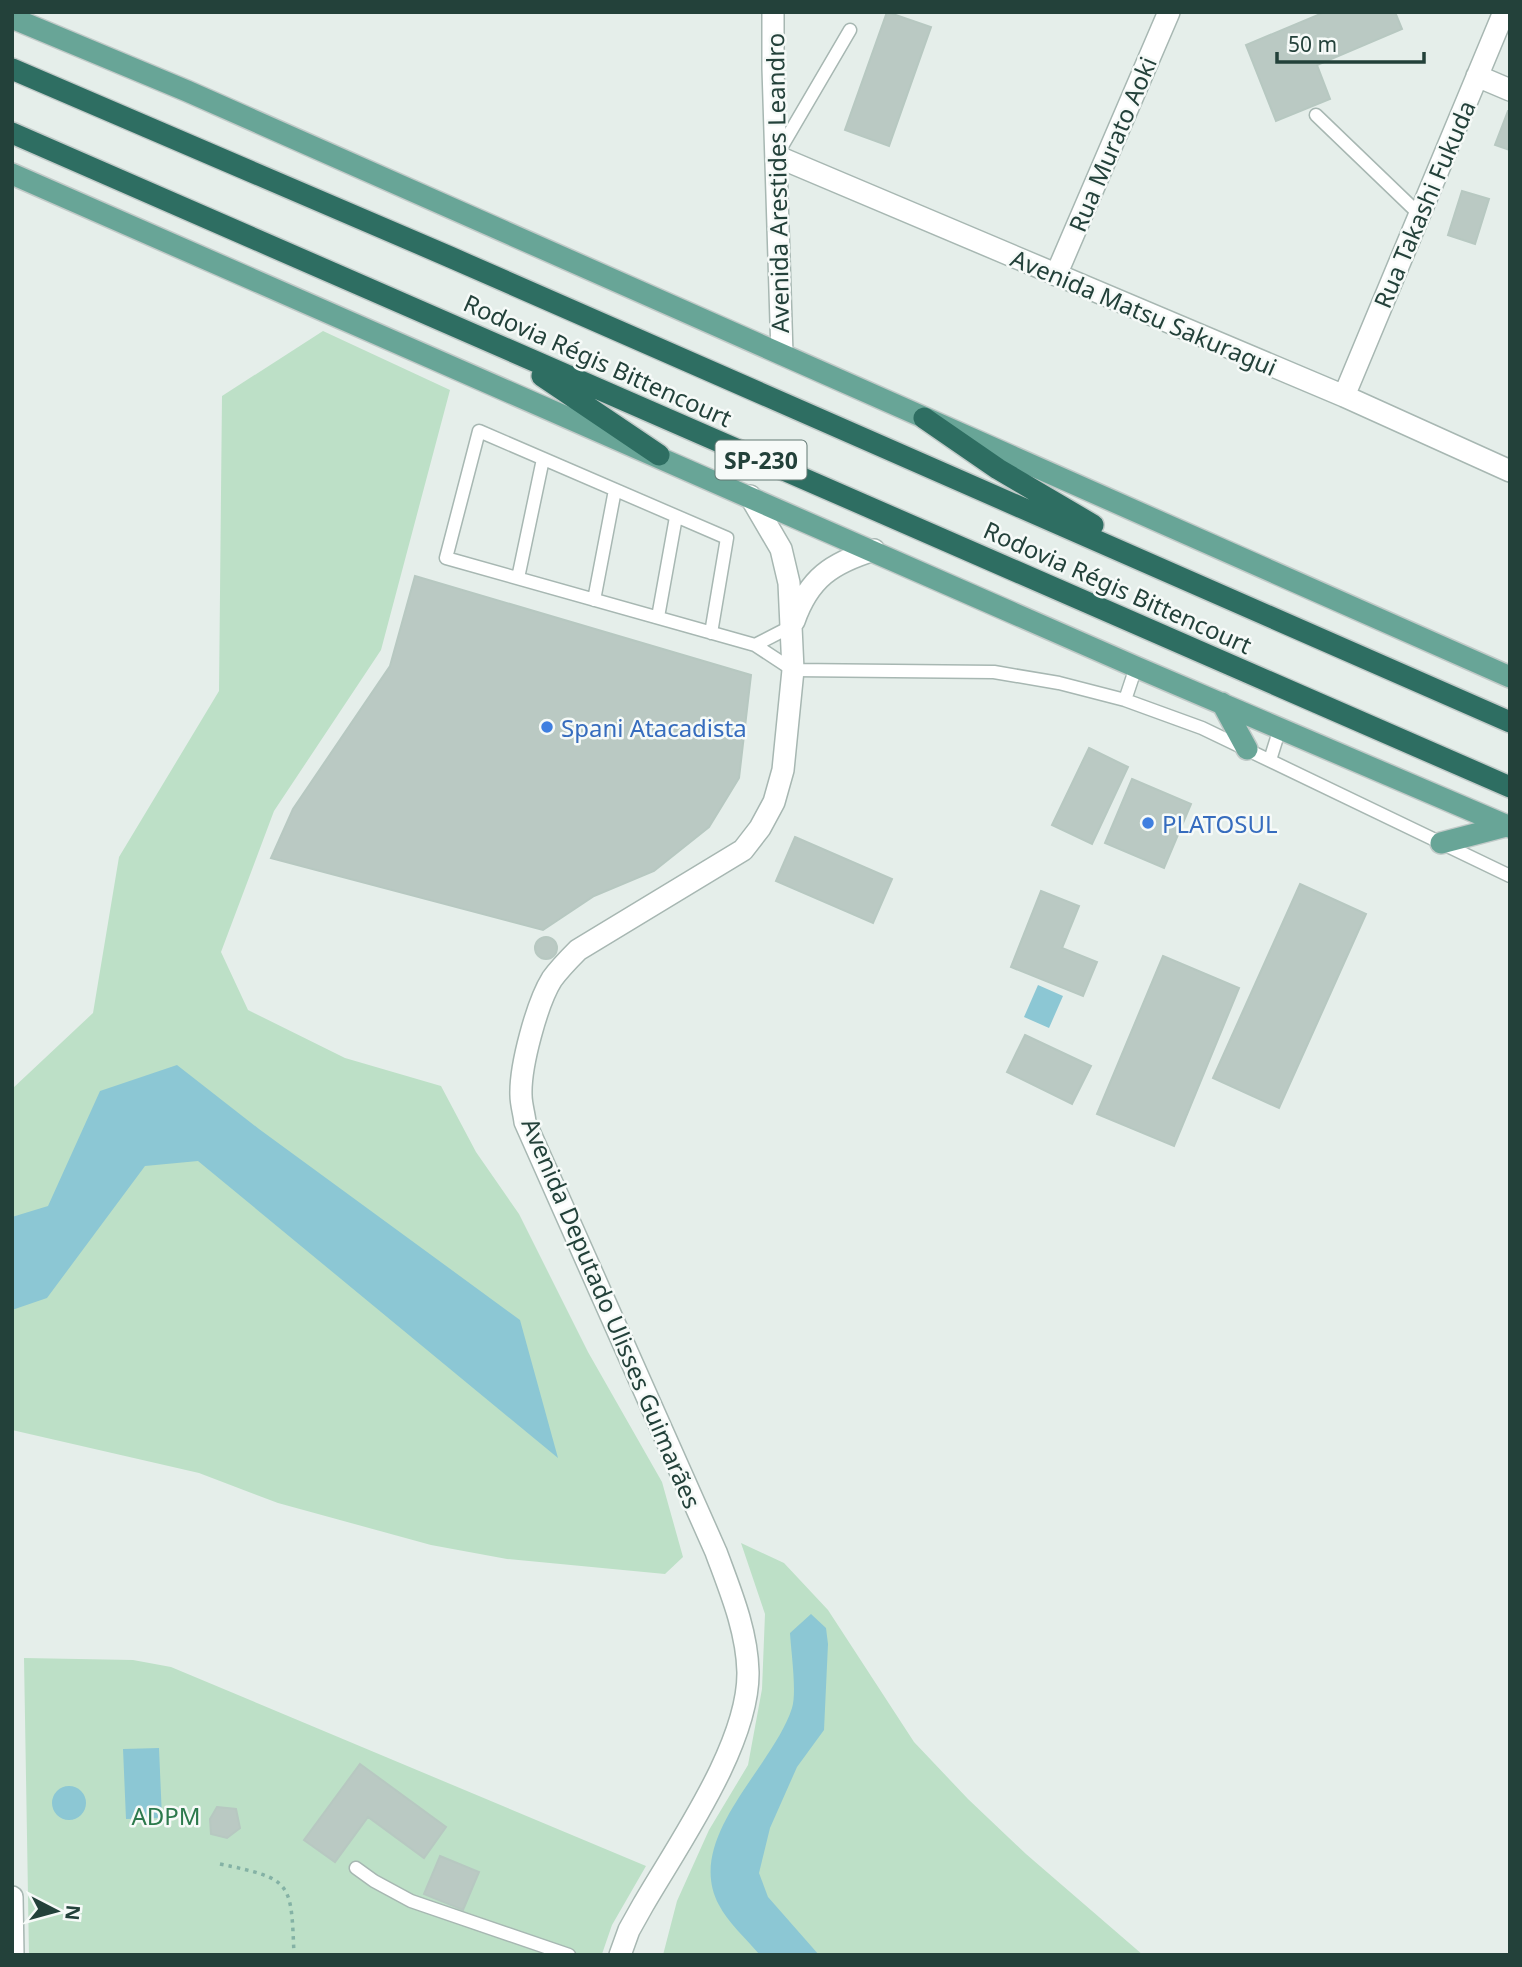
<svg xmlns="http://www.w3.org/2000/svg" width="1522" height="1967" font-family="'Noto Sans',sans-serif">
	<rect width="100%" height="100%" fill="#e5eeea"/>
	<path fill="#bde0c7" d="M 323,331 L 450,390 L 381,650 L 274,811 L 221,952 L 248,1010 L 345,1058 L 441,1086 L 476,1152 L 519,1214 L 588,1352 L 662,1482 L 683,1557 L 665,1574 L 507,1559 L 431,1545 L 278,1503 L 199,1473 L 12,1430 L 12,1089 L 93,1013 L 119,857 L 219,691 L 222,396 Z
		M 741,1543 L 784,1563 L 828,1610 L 914,1742 L 968,1799 L 1026,1854 L 1143,1955 L 663,1955 L 677,1901 L 709,1830 L 748,1765 L 762,1689 L 765,1614 Z
		M 24,1658 L 133,1660 L 171,1667 L 646,1866 L 612,1925 L 602,1954 L 29,1955 Z"/>
	<path fill="#8cc7d4" d="M 1038,985 L 1063,996 L 1049,1028 L 1024,1017 Z
		M 177,1065 L 259,1129 L 520,1320 L 558,1458 L 198,1161 L 145,1166 L 47,1298 L 12,1310 L 12,1217 L 48,1206 L 100,1091 Z
		M 811,1614 L 826,1628 L 828,1644 L 824,1730 L 797,1767 L 770,1828 L 759,1873 L 768,1897 L 819,1955 L 760,1955 C 747,1940 727,1921 719,1905 C 683,1838 773,1768 792,1708 C 797,1692 791,1651 790,1633 Z
		M 159,1748 L 162,1818 L 126,1819 L 123,1749 Z
		M52 1803a17 17 0 1 1 34 0a17 17 0 1 1-34 0Z"/>
	<path fill="#bac9c3" stroke="#b7c8c1" stroke-width="2" d="M 887,12 L 931,27 L 889,146 L 845,130 Z
		M 1325,12 L 1395,12 L 1402,29 L 1317,65 L 1330,99 L 1276,121 L 1246,45 Z
		M 1508,111 L 1510,111 L 1510,150 L 1495,145 Z
		M 1462,191 L 1489,199 L 1475,244 L 1448,235 Z
		M 415,576 L 751,675 L 739,778 L 709,827 L 654,871 L 594,896 L 543,930 L 271,858 L 293,809 L 390,666 Z
		M 1089,748 L 1128,767 L 1092,844 L 1052,825 Z
		M 1132,779 L 1191,804 L 1164,868 L 1105,843 Z
		M 795,837 L 892,879 L 873,923 L 776,881 Z
		M 1300,884 L 1366,914 L 1279,1108 L 1213,1078 Z
		M 1041,891 L 1079,906 L 1062,948 L 1097,962 L 1083,996 L 1011,967 Z
		M535 948a11 11 0 1 1 22 0a11 11 0 1 1-22 0Z
		M 1163,956 L 1239,988 L 1174,1146 L 1097,1114 Z
		M 1025,1035 L 1091,1066 L 1072,1104 L 1007,1072 Z
		M 360,1764 L 446,1827 L 424,1858 L 368,1817 L 335,1862 L 304,1840 Z
		M 217,1807 L 236,1809 L 240,1828 L 227,1838 L 211,1834 L 210,1819 Z
		M 440,1856 L 479,1872 L 463,1910 L 424,1894 Z"/>
	<g fill="none" stroke-linecap="round" stroke-linejoin="round">
		<g stroke="#a7b7b2" stroke-width="15">
			<path id="service" d="M 1316,115 L 1419,214
				M 778,153 L 850,30
				M 518,578 L 543,459
				M 594,600 L 615,490
				M 658,617 L 676,517
				M 711,633 L 727,538 L 479,431 L 446,558 L 755,645 L 793,670 L 994,672 L 1059,683 L 1125,700
				M 755,645 L 792,626
				M 1136,667 L 1125,700 L 1202,728 L 1510,876
				M 1270,760 L 1280,728
				M 356,1868 L 374,1881 L 411,1901 L 569,1955"/>
		</g>
		<g stroke="#a7b7b2" stroke-width="24">
			<path id="minor" d="M 773,12 L 773,68 L 782,354
				M 1477,76 L 1510,90
				M 776,156 L 1344,396 L 1510,471
				M 1056,275 L 1169,12
				M 1344,396 L 1504,12
				M 794,621 C 809,578 832,563 874,550
				M 12,1897 L 13,1955
				M 620,1955 L 629,1930 L 643,1905 C 679,1843 749,1744 748,1672 C 747,1630 730,1590 716,1552 L 525,1122 C 524,1113 521,1104 521,1095 C 520,1066 537,1003 552,979 C 560,968 569,959 578,950 L 743,850 L 760,828 L 774,802 L 783,770 L 793,670 L 789,583 L 781,549 L 750,496"/>
		</g>
		<g stroke="#c1cac8" stroke-width="24">
			<path id="primary" d="M 12,18 L 187,91 L 1510,677
				M 12,174 L 1136,667 L 1510,827
				M 1222,703 L 1247,749
				M 1441,843 L 1506,826"/>
		</g>
		<g stroke="#c1cac8" stroke-width="24">
			<path id="motorway" d="M 12,69 L 450,257 L 1510,722
				M 12,133 L 1510,787
				M 542,376 L 659,455
				M 924,418 L 998,469 L 1093,525"/>
		</g>
		<path stroke="#84b2a5" stroke-width="3.5" stroke-dasharray="3.5 5" stroke-linecap="butt" d="M 220,1864 C 293,1879 291,1882 294,1955"/>
		<use href="#service" stroke="#fff" stroke-width="12"/>
		<use href="#minor" stroke="#fff" stroke-width="21"/>
		<use href="#primary" stroke="#68a597" stroke-width="21"/>
		<use href="#motorway" stroke="#2e6e62" stroke-width="21"/>
	</g>
	<g fill="#3f7fe0" stroke="#f6faf8" stroke-width="2.5">
		<circle cx="547" cy="727" r="7"/>
		<circle cx="1148" cy="823" r="7"/>
	</g>
	<g text-anchor="middle" dominant-baseline="central" stroke-width="5" stroke-linejoin="round" paint-order="stroke">
		<rect fill="#f6faf8" stroke="#627873" stroke-width="2" x="715.5" y="440.5" width="91" height="39" rx="5"/>
		<g font-size="23" font-weight="bold" fill="#23413a">
			<text x="761" y="460">SP-230</text>
		</g>
		<g font-size="24" fill="#23413a" stroke="#f6faf8">
			<text transform="translate(1112 144) rotate(-67)">Rua Murato Aoki</text>
			<text transform="translate(777 183) rotate(-91)">Avenida Arestides Leandro</text>
			<text transform="translate(1424 204) rotate(-67)">Rua Takashi Fukuda</text>
			<text transform="translate(1144 312) rotate(23)">Avenida Matsu Sakuragui</text>
			<text transform="translate(598 360) rotate(24)">Rodovia Régis Bittencourt</text>
			<text transform="translate(1118 587) rotate(24)">Rodovia Régis Bittencourt</text>
			<text transform="translate(612 1313) rotate(67)">Avenida Deputado Ulisses Guimarães</text>
		</g>
		<g font-size="24" fill="#366cbe" stroke="#f6faf8" text-anchor="start">
			<text x="561" y="727">Spani Atacadista</text>
			<text x="1162" y="823">PLATOSUL</text>
		</g>
		<g font-size="24" fill="#2c794c" stroke="#f6faf8">
			<text x="166" y="1815">ADPM</text>
		</g>
	</g>
	<rect width="1522" height="1967" fill="none" stroke="#23413a" stroke-width="28"/>
	<g transform="translate(56 1911) rotate(96)" stroke="#f6faf8" stroke-width="5" paint-order="stroke">
	<path d="M0-5L12 26L0 18L-12 26Z" fill="#23413a"/>
	<text y="-10" font-size="19" font-weight="bold" text-anchor="middle" fill="#23413a">N</text>
	</g>
	<path d="M1277 52v10h147v-10" fill="none" stroke="#23413a" stroke-width="3.5"/>
	<text x="1288" y="52" font-size="21" fill="#23413a" stroke="#f6faf8" stroke-width="5" paint-order="stroke">50 m</text>
</svg>
